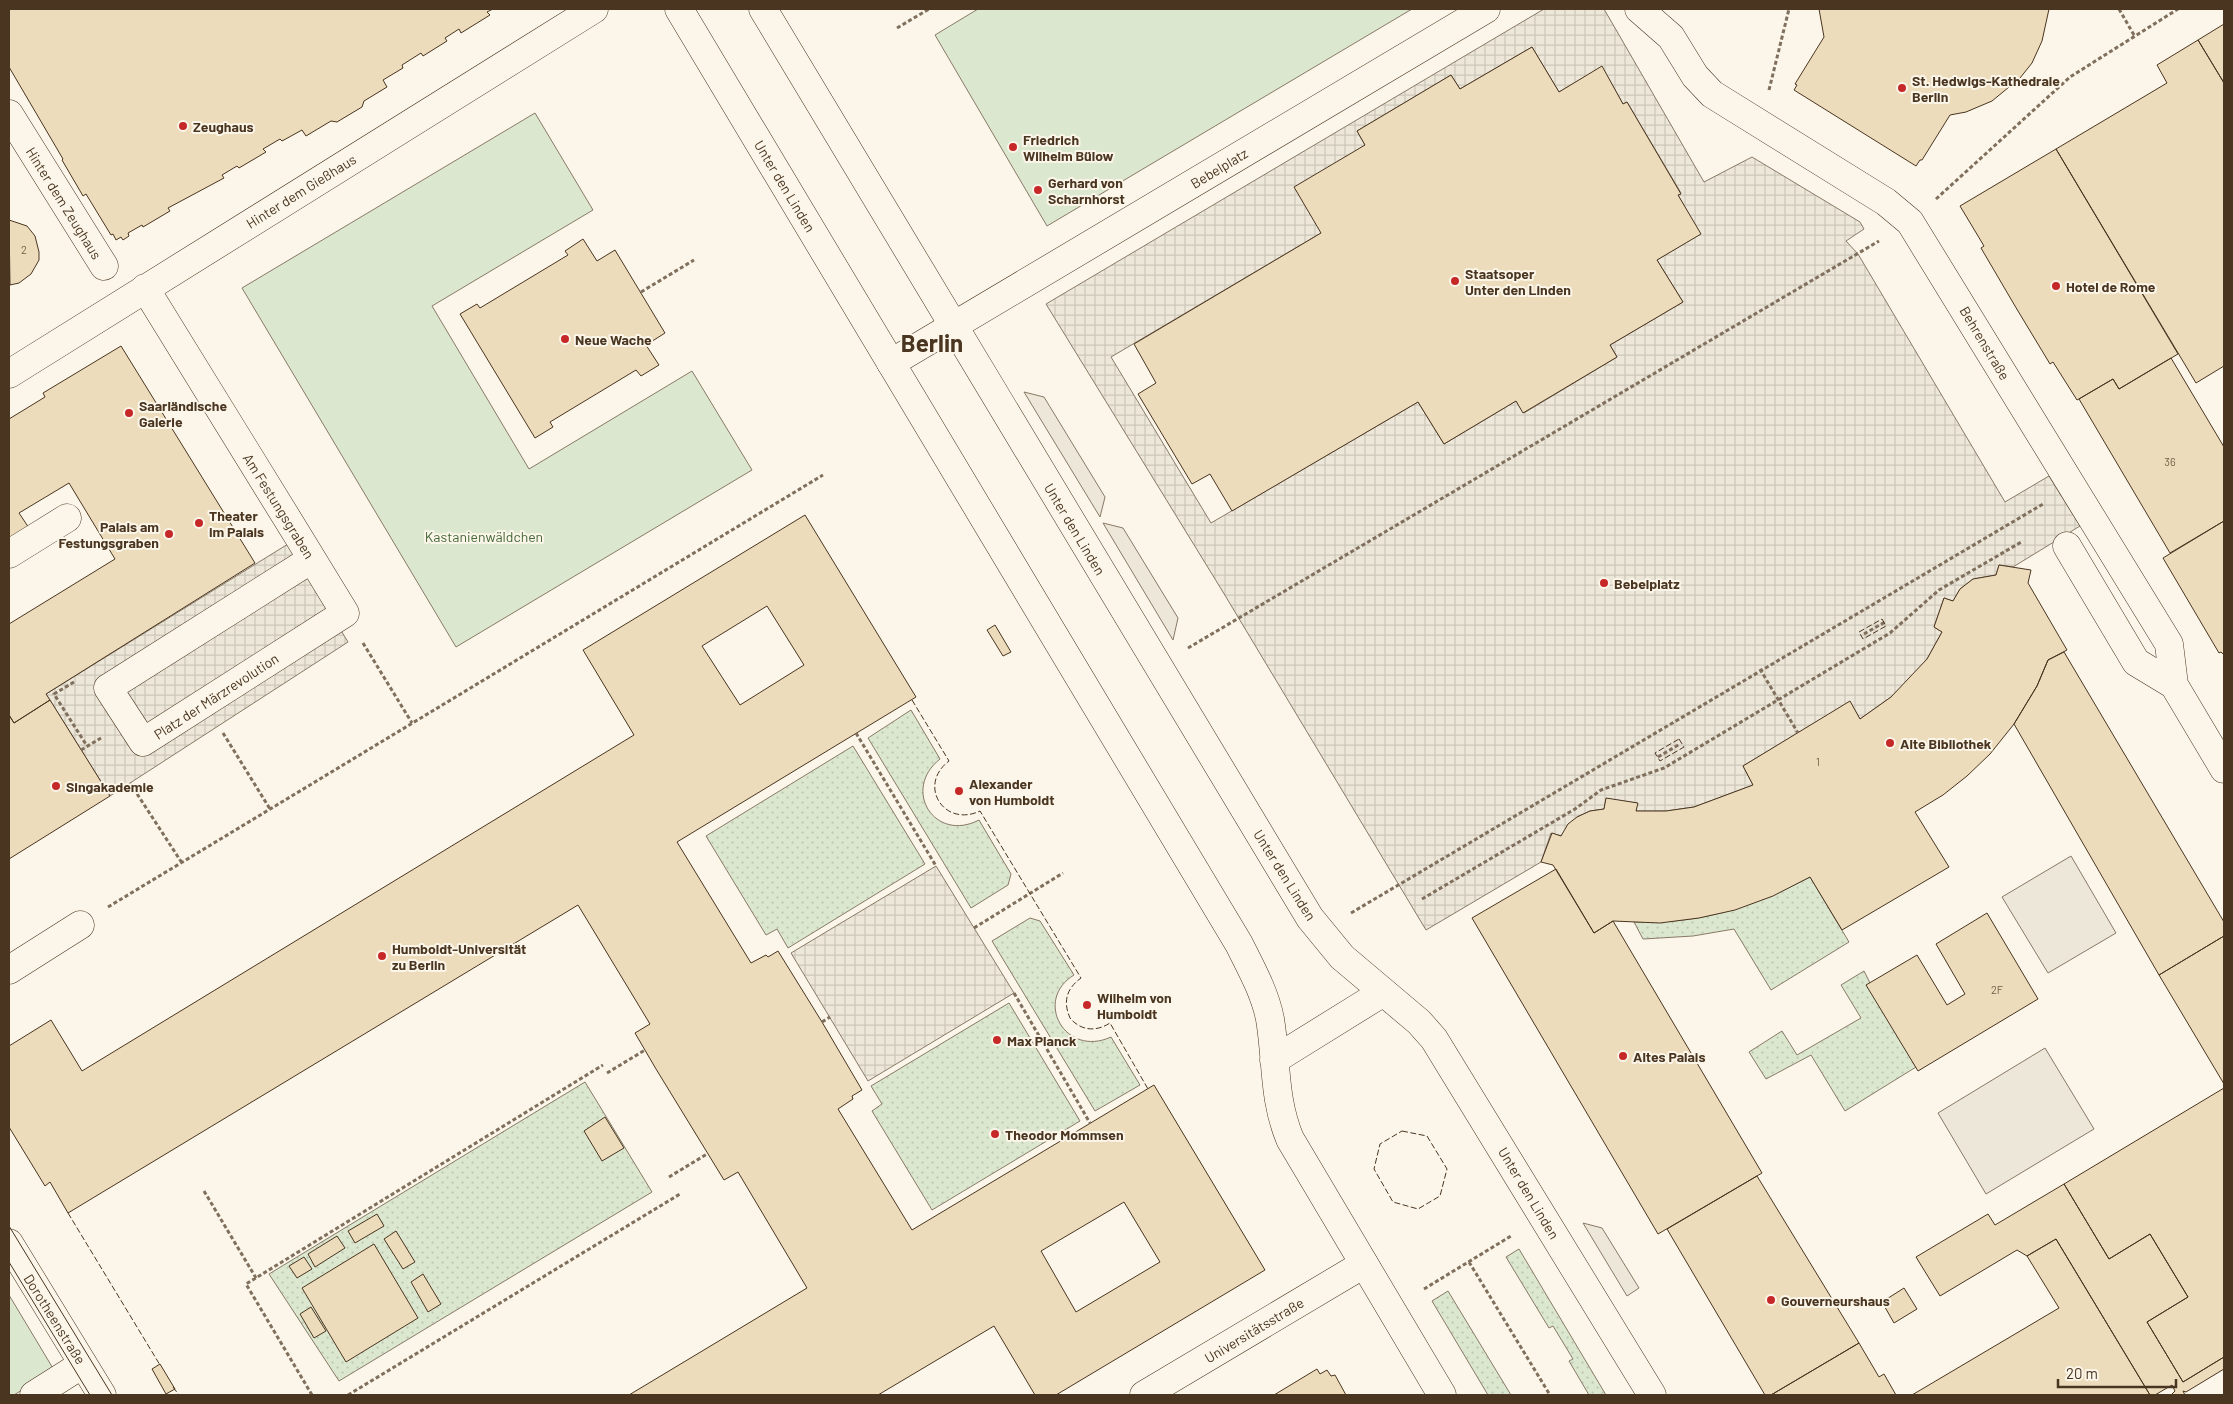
<svg xmlns="http://www.w3.org/2000/svg" width="2233" height="1404" font-family="Barlow,sans-serif">
	<defs>
		<pattern id="grass-dots" width="8" height="8" patternUnits="userSpaceOnUse" patternTransform="scale(1.25)"><rect width="8" height="8" fill="#dce7d0"/><path d="M2 2h.1M6 6h.1" fill="none" stroke="#bec7b2" stroke-width="1.8" stroke-linecap="round"/></pattern>
		<pattern id="plaza-grid" width="8" height="8" patternUnits="userSpaceOnUse" patternTransform="scale(1.25)"><rect width="8" height="8" fill="#ede7d9"/><path d="M0 4h8M4 0v8" fill="none" stroke="#cdc7ba"/></pattern>
	</defs>
	<rect width="100%" height="100%" fill="#fbf6e9"/>
	<path fill="url(#grass-dots)" stroke="#887966" d="M 911,710 L 940,759 C 901,790 935,843 979,820 L 1011,874 L 1008,885 L 971,908 L 868,738 Z
		M 853,746 L 925,864 L 788,948 L 777,929 L 766,935 L 706,836 Z
		M 1810,877 L 1849,942 L 1771,990 L 1734,929 L 1693,936 L 1643,939 L 1634,922 C 1702,924 1749,908 1810,877 Z
		M 1030,918 L 1040,921 L 1074,975 C 1033,1000 1065,1058 1111,1037 L 1140,1085 L 1095,1111 L 992,941 Z
		M 1864,971 L 1870,983 L 1867,985 L 1916,1067 L 1845,1111 L 1811,1055 L 1766,1079 L 1749,1052 L 1782,1031 L 1797,1055 L 1861,1018 L 1841,985 Z
		M 1009,1003 L 1080,1121 L 932,1210 L 872,1111 L 882,1104 L 871,1086 Z
		M 585,1082 L 652,1192 L 339,1381 L 269,1274 Z
		M 1519,1249 L 1606,1395 L 1589,1395 L 1569,1361 L 1573,1359 L 1553,1326 L 1549,1328 L 1506,1257 Z
		M 1448,1291 L 1511,1395 L 1488,1395 L 1432,1301 Z"/>
	<path fill="#dce7d0" stroke="#887966" d="M 978,9 L 1412,9 L 1047,226 L 935,35 Z
		M 535,113 L 593,210 L 432,306 L 529,469 L 692,371 L 752,470 L 456,647 L 242,288 Z
		M 9,1295 L 54,1370 L 14,1395 L 9,1395 Z"/>
	<path fill="#ede7d9" stroke="#887966" d="M 1024,392 L 1044,397 L 1105,497 L 1100,517 Z
		M 1103,523 L 1123,528 L 1178,618 L 1173,640 Z
		M 2071,856 L 2116,933 L 2048,973 L 2002,897 Z
		M 2045,1048 L 2094,1129 L 1986,1194 L 1938,1113 Z
		M 1583,1223 L 1602,1228 L 1639,1288 L 1627,1296 Z"/>
	<path fill="url(#plaza-grid)" stroke="#887966" fill-rule="evenodd" d="M 1544,9 L 1604,9 L 1704,182 L 1752,157 L 1860,222 L 1864,229 L 1846,241 L 1858,254 L 2005,502 L 2049,476 L 2080,526 L 2013,567 L 1999,565 L 1996,575 L 1973,579 L 1960,589 L 1953,601 L 1944,598 L 1934,627 L 1942,632 L 1927,659 L 1909,680 L 1891,697 L 1860,719 L 1850,702 L 1743,766 L 1753,785 L 1694,807 L 1666,811 L 1636,811 L 1637,803 L 1606,799 L 1604,809 L 1590,811 L 1577,817 L 1561,836 L 1551,833 L 1541,862 L 1426,930 L 1223,592 L 1046,304 ZM 1532,47 L 1559,92 L 1602,67 L 1623,104 L 1627,102 L 1681,193 L 1678,195 L 1700,234 L 1657,260 L 1683,302 L 1610,345 L 1617,357 L 1524,413 L 1516,401 L 1444,444 L 1418,402 L 1211,523 L 1111,357 L 1321,233 L 1365,145 L 1357,131 L 1451,75 L 1460,89 Z
		M 288,544 L 348,642 L 110,796 L 46,694 Z
		M 936,866 L 1014,993 L 868,1081 L 791,953 Z"/>
	<path fill="#ecdcbc" stroke="#4a3520" fill-rule="evenodd" d="M 9,9 L 493,9 L 487,12 L 490,15 L 461,33 L 459,29 L 445,38 L 447,41 L 423,56 L 421,53 L 402,65 L 403,68 L 383,80 L 387,87 L 364,101 L 362,107 L 337,122 L 331,121 L 306,136 L 302,130 L 282,141 L 280,139 L 263,149 L 266,152 L 239,168 L 237,166 L 222,175 L 224,178 L 168,208 L 170,211 L 143,227 L 142,225 L 128,233 L 129,236 L 123,240 L 121,237 L 116,240 L 113,234 L 111,235 L 86,194 L 83,196 L 62,160 L 63,159 L 9,67 Z
		M 1819,9 L 2049,9 L 2042,41 L 2032,63 L 2020,78 L 1992,101 L 1966,112 L 1950,115 L 1922,160 L 1920,160 L 1916,166 L 1794,90 L 1797,85 L 1795,84 L 1824,37 Z
		M 2224,24 L 2224,83 L 2198,40 Z
		M 2198,40 L 2224,83 L 2224,366 L 2196,383 L 2056,149 L 2167,83 L 2157,65 Z
		M 1532,47 L 1559,92 L 1602,66 L 1623,104 L 1627,102 L 1681,194 L 1678,195 L 1701,234 L 1657,260 L 1683,302 L 1610,345 L 1617,357 L 1523,413 L 1516,401 L 1444,444 L 1418,402 L 1232,511 L 1210,474 L 1192,484 L 1138,394 L 1156,383 L 1134,344 L 1321,233 L 1294,187 L 1365,145 L 1357,131 L 1451,75 L 1460,89 Z
		M 2056,149 L 2178,354 L 2119,389 L 2113,379 L 2077,400 L 2053,362 L 2050,364 L 2015,306 L 1981,248 L 1984,246 L 1960,206 Z
		M 9,220 L 27,226 L 35,236 L 39,252 L 39,260 L 31,274 L 19,283 L 10,285 Z
		M 583,239 L 597,261 L 615,250 L 665,333 L 646,345 L 659,365 L 641,376 L 636,370 L 550,422 L 553,427 L 535,438 L 460,314 L 477,304 L 480,308 L 568,255 L 565,251 Z
		M 121,346 L 255,563 L 46,694 L 50,700 L 14,723 L 9,715 L 9,624 L 115,559 L 69,483 L 19,513 L 29,528 L 9,540 L 9,419 L 45,397 L 43,393 Z
		M 2171,358 L 2224,447 L 2224,521 L 2170,553 L 2079,399 L 2113,379 L 2119,389 Z
		M 805,515 L 916,697 L 677,842 L 751,963 L 766,955 L 768,957 L 778,951 L 822,1022 L 862,1090 L 852,1096 L 853,1099 L 838,1109 L 912,1230 L 1154,1085 L 1265,1270 L 1056,1395 L 1035,1395 L 994,1326 L 878,1395 L 629,1395 L 807,1288 L 738,1172 L 724,1180 L 656,1069 L 635,1033 L 650,1024 L 578,905 L 68,1213 L 50,1182 L 45,1186 L 9,1127 L 9,1046 L 51,1020 L 82,1071 L 634,735 L 583,650 ZM 767,606 L 804,665 L 740,705 L 702,646 ZM 1124,1202 L 1160,1262 L 1076,1312 L 1041,1251 Z
		M 2224,521 L 2224,653 L 2223,654 L 2221,652 L 2219,653 L 2163,558 Z
		M 1999,565 L 2031,570 L 2028,583 L 2067,650 L 2048,660 L 2037,686 L 2014,724 L 1990,754 L 1967,776 L 1943,795 L 1915,812 L 1949,867 L 1842,930 L 1810,877 L 1773,896 L 1735,910 L 1699,918 L 1660,923 L 1613,921 L 1594,933 L 1553,865 L 1541,862 L 1552,833 L 1561,836 L 1568,824 L 1577,817 L 1590,811 L 1604,809 L 1606,798 L 1638,803 L 1636,811 L 1666,811 L 1694,807 L 1753,785 L 1743,766 L 1850,701 L 1860,719 L 1891,697 L 1927,659 L 1942,632 L 1934,627 L 1944,598 L 1953,601 L 1960,589 L 1973,579 L 1996,575 Z
		M 995,625 L 1011,652 L 1003,656 L 987,630 Z
		M 2064,652 L 2224,922 L 2224,936 L 2159,975 L 2014,724 L 2037,686 L 2048,660 Z
		M 50,700 L 110,796 L 9,859 L 9,715 L 14,723 Z
		M 1556,869 L 1594,933 L 1613,921 L 1762,1173 L 1658,1234 L 1472,918 Z
		M 1987,913 L 2038,999 L 1918,1071 L 1866,985 L 1917,955 L 1947,1005 L 1965,994 L 1936,944 Z
		M 2224,936 L 2224,1084 L 2159,975 Z
		M 2224,1088 L 2224,1357 L 2183,1382 L 2147,1322 L 2188,1297 L 2150,1234 L 2109,1259 L 2064,1184 Z
		M 605,1117 L 624,1148 L 602,1161 L 584,1131 Z
		M 1757,1176 L 1859,1343 L 1771,1395 L 1765,1395 L 1667,1229 Z
		M 2064,1184 L 2109,1259 L 2150,1234 L 2188,1297 L 2147,1322 L 2183,1382 L 2224,1357 L 2224,1369 L 2186,1392 L 2183,1391 L 2185,1395 L 2171,1395 L 2175,1391 L 2172,1385 L 2155,1395 L 2150,1395 L 2056,1239 L 2027,1256 L 2017,1250 L 1940,1296 L 1916,1257 L 1988,1214 L 1995,1225 Z
		M 377,1214 L 384,1226 L 355,1243 L 348,1231 Z
		M 396,1231 L 415,1262 L 403,1269 L 384,1239 Z
		M 337,1236 L 345,1248 L 315,1267 L 308,1254 Z
		M 2056,1239 L 2150,1395 L 1912,1395 L 2059,1308 L 2027,1256 Z
		M 374,1244 L 418,1318 L 346,1362 L 302,1288 Z
		M 304,1257 L 312,1269 L 297,1278 L 289,1266 Z
		M 423,1274 L 441,1304 L 428,1312 L 411,1282 Z
		M 1904,1288 L 1917,1309 L 1894,1323 L 1882,1302 Z
		M 311,1307 L 326,1331 L 314,1338 L 300,1314 Z
		M 1859,1343 L 1879,1377 L 1884,1374 L 1896,1395 L 1771,1395 Z
		M 160,1364 L 175,1389 L 166,1394 L 152,1369 Z
		M 1317,1369 L 1320,1374 L 1327,1370 L 1331,1376 L 1335,1375 L 1346,1395 L 1274,1395 Z"/>
	<g fill="none" stroke-linecap="round" stroke-linejoin="round">
		<g stroke="#4a3520" stroke-width="29">
			<path id="minor" d="M 1639,9 L 1671,37 L 1695,76 L 1712,94 L 1886,202 L 1910,222 L 2169,644 L 2174,685 L 2224,769
				M 9,114 L 104,266
				M 145,288 L 301,541 L 345,613 L 143,742 L 108,688 L 312,559
				M 891,363 L 1486,9
				M 9,374 L 594,9
				M 2067,546 L 2136,662 L 2174,685
				M 9,554 L 67,518
				M 9,970 L 80,925
				M 9,1243 L 102,1395
				M 34,1395 L 83,1364
				M 1144,1395 L 1364,1264"/>
		</g>
		<g stroke="#4a3520" stroke-width="29">
			<path id="major" d="M 679,9 L 1239,944 C 1251,968 1265,993 1270,1019 C 1277,1061 1273,1098 1290,1139 L 1442,1395
				M 763,9 L 1310,918 L 1342,957 L 1419,1022 L 1434,1039 L 1652,1395
				M 1274,1060 L 1382,993"/>
		</g>
		<path stroke="#7f6f5c" stroke-width="3" stroke-dasharray="4 2.5" stroke-linecap="butt" d="M 2119,9 L 2134,35
			M 897,28 L 929,9
			M 1769,90 L 1789,9
			M 1936,199 L 2070,77 L 2178,9
			M 641,292 L 694,260
			M 1864,634 L 1885,622
			M 363,643 L 412,723
			M 1188,648 L 1879,241
			M 1760,669 L 1798,733
			M 74,682 L 54,694 L 87,746
			M 223,733 L 270,809
			M 856,733 L 936,866
			M 81,750 L 101,738
			M 1658,757 L 1680,744
			M 130,783 L 182,863
			M 1422,899 L 1575,809 L 1601,790 L 1664,768 L 1890,633 L 1939,590 L 2023,541
			M 108,907 L 823,475
			M 1351,913 L 2043,504
			M 974,928 L 1063,873
			M 1014,993 L 1090,1123
			M 822,1022 L 830,1017
			M 607,1073 L 645,1050
			M 669,1177 L 707,1154
			M 204,1191 L 256,1278
			M 1469,1262 L 1550,1395
			M 1424,1289 L 1511,1236
			M 312,1395 L 246,1284 L 603,1065
			M 348,1395 L 680,1194"/>
		<use href="#minor" stroke="#fbf6e9" stroke-width="28"/>
		<use href="#major" stroke="#fbf6e9" stroke-width="28"/>
		<path stroke="#4a3520" stroke-width="1" d="M 9,1226 L 112,1395
			M 9,1262 L 90,1395"/>
		<path stroke="#4a3520" stroke-width="1" stroke-dasharray="6 2.5" stroke-linecap="butt" d="M 1882,619 L 1886,626 L 1863,639 L 1859,632 Z
			M 912,700 L 949,761 C 917,785 944,828 980,811 L 1081,978 C 1066,989 1063,1002 1070,1018 C 1081,1031 1096,1032 1110,1023 L 1148,1089
			M 1679,739 L 1684,747 L 1660,761 L 1655,753 Z
			M 1402,1131 L 1427,1136 L 1447,1169 L 1440,1196 L 1418,1209 L 1393,1202 L 1374,1169 L 1380,1144 Z
			M 68,1213 L 160,1365
			M 173,1387 L 179,1395"/>
	</g>
	<g fill="#c62828" stroke="#fbf6e9" stroke-width="2">
		<circle cx="1902" cy="88" r="5"/>
		<circle cx="183" cy="126" r="5"/>
		<circle cx="1013" cy="147" r="5"/>
		<circle cx="1038" cy="190" r="5"/>
		<circle cx="1455" cy="281" r="5"/>
		<circle cx="2056" cy="286" r="5"/>
		<circle cx="565" cy="339" r="5"/>
		<circle cx="129" cy="413" r="5"/>
		<circle cx="199" cy="523" r="5"/>
		<circle cx="169" cy="534" r="5"/>
		<circle cx="1604" cy="583" r="5"/>
		<circle cx="1890" cy="743" r="5"/>
		<circle cx="56" cy="786" r="5"/>
		<circle cx="959" cy="791" r="5"/>
		<circle cx="382" cy="956" r="5"/>
		<circle cx="1087" cy="1005" r="5"/>
		<circle cx="997" cy="1040" r="5"/>
		<circle cx="1623" cy="1056" r="5"/>
		<circle cx="995" cy="1134" r="5"/>
		<circle cx="1771" cy="1300" r="5"/>
	</g>
	<g text-anchor="middle" dominant-baseline="central" stroke-width="4" stroke-linejoin="round" paint-order="stroke">
		<g font-size="11" fill="#725f47">
			<text x="24" y="249">2</text>
			<text x="2170" y="461">36</text>
			<text x="1818" y="761">1</text>
			<text x="1997" y="989">2F</text>
		</g>
		<g font-size="14" font-weight="bold" fill="#4a3520" stroke="#fbf6e9" text-anchor="start">
			<text x="1912" y="80">St. Hedwigs-Kathedrale<tspan x="1912" dy="16">Berlin</tspan></text>
			<text x="193" y="126">Zeughaus</text>
			<text x="1023" y="139">Friedrich<tspan x="1023" dy="16">Wilhelm Bülow</tspan></text>
			<text x="1048" y="182">Gerhard von<tspan x="1048" dy="16">Scharnhorst</tspan></text>
			<text x="1465" y="273">Staatsoper<tspan x="1465" dy="16">Unter den Linden</tspan></text>
			<text x="2066" y="286">Hotel de Rome</text>
			<text x="575" y="339">Neue Wache</text>
			<text x="139" y="405">Saarländische<tspan x="139" dy="16">Galerie</tspan></text>
			<text x="209" y="515">Theater<tspan x="209" dy="16">im Palais</tspan></text>
			<text x="159" y="526" text-anchor="end">Palais am<tspan x="159" dy="16">Festungsgraben</tspan></text>
			<text x="1614" y="583">Bebelplatz</text>
			<text x="1900" y="743">Alte Bibliothek</text>
			<text x="969" y="783">Alexander<tspan x="969" dy="16">von Humboldt</tspan></text>
			<text x="66" y="786">Singakademie</text>
			<text x="392" y="948">Humboldt-Universität<tspan x="392" dy="16">zu Berlin</tspan></text>
			<text x="1097" y="997">Wilhelm von<tspan x="1097" dy="16">Humboldt</tspan></text>
			<text x="1007" y="1040">Max Planck</text>
			<text x="1633" y="1056">Altes Palais</text>
			<text x="1005" y="1134">Theodor Mommsen</text>
			<text x="1781" y="1300">Gouverneurshaus</text>
		</g>
		<g font-size="14" fill="#4a3520" stroke="#fbf6e9">
			<text transform="translate(1219 168) rotate(-31)">Bebelplatz</text>
			<text transform="translate(785 186) rotate(59)">Unter den Linden</text>
			<text transform="translate(301 191) rotate(-32)">Hinter dem Gießhaus</text>
			<text transform="translate(64 203) rotate(58)">Hinter dem Zeughaus</text>
			<text transform="translate(1985 343) rotate(59)">Behrenstraße</text>
			<text transform="translate(279 506) rotate(58)">Am Festungsgraben</text>
			<text transform="translate(1075 529) rotate(59)">Unter den Linden</text>
			<text transform="translate(216 696) rotate(-33)">Platz der Märzrevolution</text>
			<text transform="translate(1285 875) rotate(58)">Unter den Linden</text>
			<text transform="translate(1529 1193) rotate(59)">Unter den Linden</text>
			<text transform="translate(55 1319) rotate(58)">Dorotheenstraße</text>
			<text transform="translate(1254 1330) rotate(-31)">Universitätsstraße</text>
		</g>
		<g font-size="14" fill="#436837" stroke="#fbf6e9">
			<text x="484" y="536">Kastanienwäldchen</text>
		</g>
		<g font-size="24" font-weight="bold" fill="#4a3520" stroke="#fbf6e9">
			<text x="932" y="342">Berlin</text>
		</g>
	</g>
	<rect width="2233" height="1404" fill="none" stroke="#4a3520" stroke-width="20"/>
	<path d="M2058 1379v8h118v-8" fill="none" stroke="#4a3520" stroke-width="2.5"/>
	<text x="2066" y="1379" font-size="15" fill="#4a3520" stroke="#fbf6e9" stroke-width="4" paint-order="stroke">20 m</text>
</svg>
